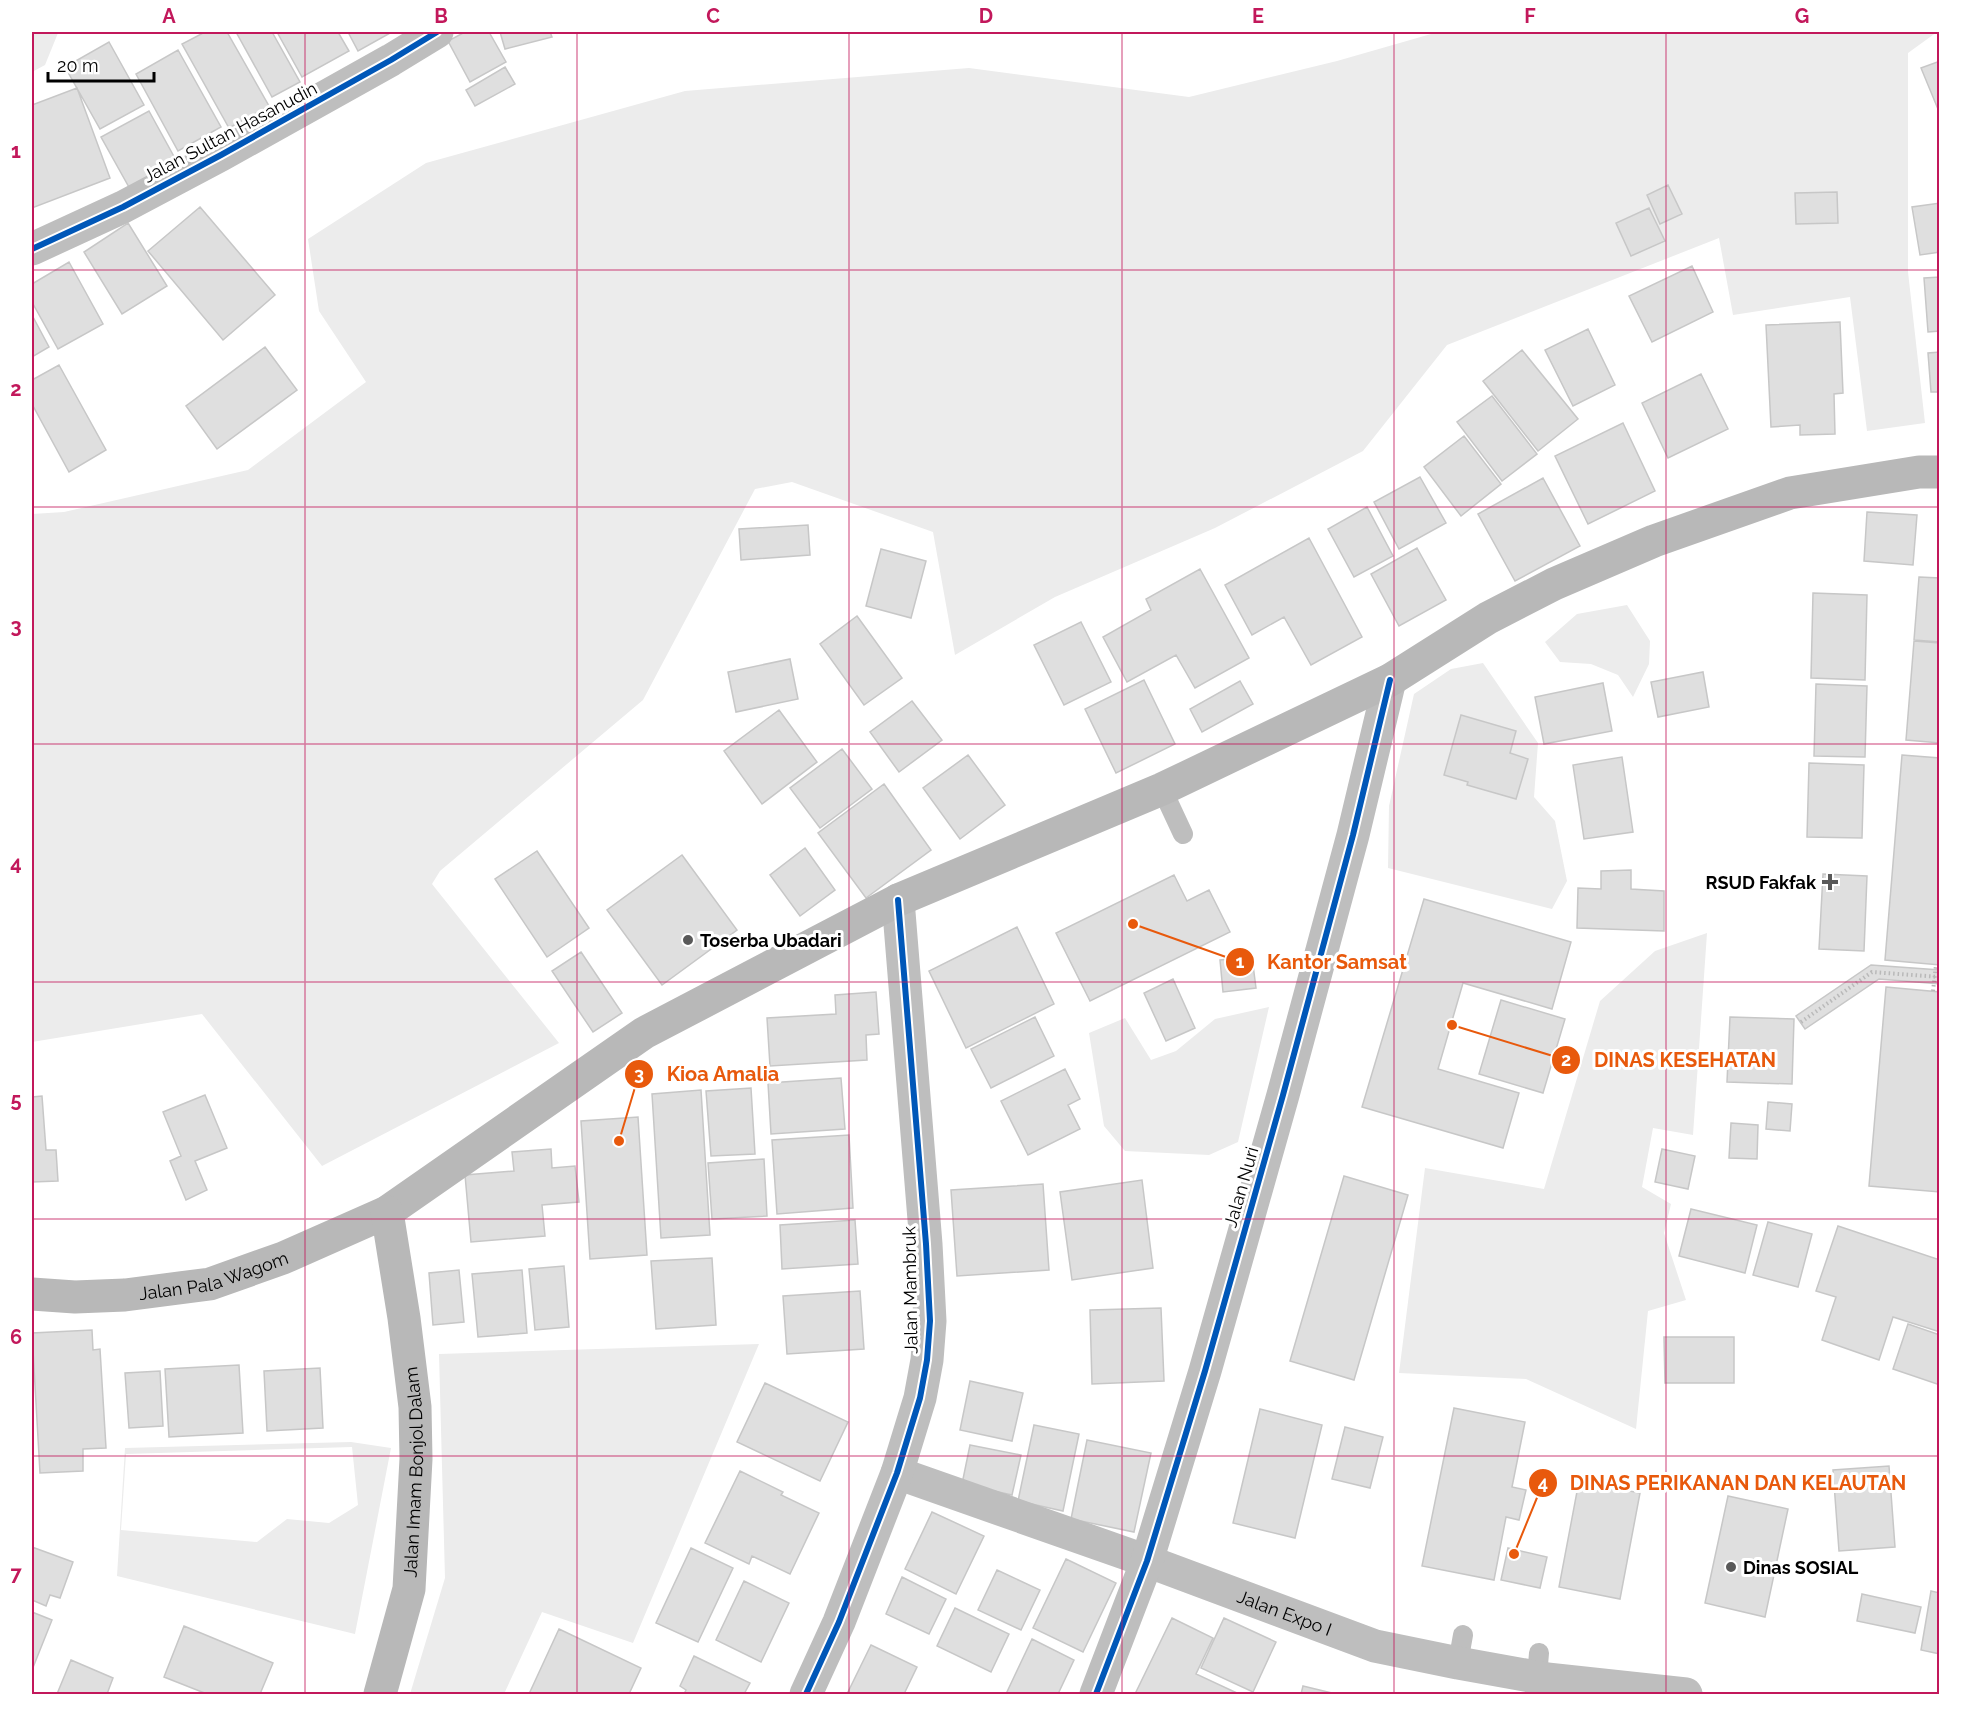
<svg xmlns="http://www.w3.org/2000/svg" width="1971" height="1726" font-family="Raleway,sans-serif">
	<rect width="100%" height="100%" fill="#fff"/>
	<path fill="#ececec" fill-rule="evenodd" d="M 32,32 L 60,32 L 58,33 L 45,65 L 32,72 Z
		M 1438,32 L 1937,32 L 1908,53 L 1908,272 L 1925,423 L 1867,431 L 1850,297 L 1733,315 L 1719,238 L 1447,345 L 1363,451 L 1215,528 L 1055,597 L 955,655 L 933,532 L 792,482 L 755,489 L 643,700 L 440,871 L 432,884 L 559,1043 L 322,1166 L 202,1014 L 32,1042 L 32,514 L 64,512 L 248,470 L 366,382 L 319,311 L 308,239 L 426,163 L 685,91 L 969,68 L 1189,97 L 1337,61 Z
		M 1627,605 L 1650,641 L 1649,664 L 1633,697 L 1618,675 L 1591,664 L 1560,662 L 1545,642 L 1577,614 Z
		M 1483,663 L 1538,743 L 1534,797 L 1555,821 L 1567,881 L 1552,909 L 1388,868 L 1389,806 L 1414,694 L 1451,669 Z
		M 1707,933 L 1693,1135 L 1653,1128 L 1642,1187 L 1671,1204 L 1664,1233 L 1686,1300 L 1648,1311 L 1636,1429 L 1526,1379 L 1399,1373 L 1425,1168 L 1544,1189 L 1600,1001 L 1655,951 Z
		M 1269,1007 L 1238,1142 L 1209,1155 L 1125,1151 L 1104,1126 L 1089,1033 L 1125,1018 L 1151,1060 L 1176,1051 L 1215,1019 Z
		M 759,1344 L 633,1643 L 542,1612 L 504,1694 L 410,1694 L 445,1578 L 439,1354 Z
		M 351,1442 L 391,1448 L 355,1634 L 117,1576 L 125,1448 ZM 352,1447 L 358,1505 L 329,1523 L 287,1519 L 257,1542 L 121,1530 L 126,1454 Z"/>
	<path fill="#dfdfdf" stroke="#c7c7c7" stroke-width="1.5" d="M 205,32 L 227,32 L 269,106 L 229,128 L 182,44 Z
		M 236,32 L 272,32 L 300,82 L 272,97 Z
		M 277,32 L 338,32 L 349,51 L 302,77 Z
		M 348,32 L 392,32 L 358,51 Z
		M 465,32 L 489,32 L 506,62 L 470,82 L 448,41 Z
		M 500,32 L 550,32 L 552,37 L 505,49 Z
		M 109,42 L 144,105 L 100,129 L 65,67 Z
		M 178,50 L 221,127 L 178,151 L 136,74 Z
		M 1940,61 L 1940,114 L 1921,68 Z
		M 505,67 L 515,84 L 475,106 L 466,90 Z
		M 77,88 L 110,178 L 32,208 L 32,105 Z
		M 149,111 L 177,162 L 130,189 L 101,137 Z
		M 1668,185 L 1682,214 L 1660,224 L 1647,195 Z
		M 1837,192 L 1838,223 L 1796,224 L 1795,193 Z
		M 1940,203 L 1940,252 L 1920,255 L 1912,207 Z
		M 200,207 L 275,295 L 223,340 L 148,251 Z
		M 1649,208 L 1665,241 L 1631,256 L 1616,223 Z
		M 128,223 L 167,286 L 122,314 L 84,252 Z
		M 69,262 L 103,324 L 58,349 L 32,302 L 32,284 Z
		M 1692,266 L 1713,312 L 1652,342 L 1629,296 Z
		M 1940,277 L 1940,331 L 1928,332 L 1924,278 Z
		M 32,315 L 49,347 L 32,357 Z
		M 1840,322 L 1843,393 L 1834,394 L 1835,434 L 1800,435 L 1800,425 L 1771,427 L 1766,325 Z
		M 1588,329 L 1615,385 L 1573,406 L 1545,350 Z
		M 265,347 L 297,390 L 217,449 L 186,406 Z
		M 1522,350 L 1578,419 L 1538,451 L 1483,381 Z
		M 1940,352 L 1940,392 L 1931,392 L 1928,353 Z
		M 59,365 L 106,450 L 69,472 L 32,404 L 32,380 Z
		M 1701,374 L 1728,429 L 1668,458 L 1642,403 Z
		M 1492,396 L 1537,454 L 1502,481 L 1457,422 Z
		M 1623,423 L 1655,491 L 1588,524 L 1555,456 Z
		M 1464,436 L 1501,484 L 1461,516 L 1424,467 Z
		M 1420,477 L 1446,523 L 1399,549 L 1374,502 Z
		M 1543,478 L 1580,546 L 1515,581 L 1478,514 Z
		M 1367,507 L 1393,556 L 1354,577 L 1328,529 Z
		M 1867,512 L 1917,515 L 1913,565 L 1864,561 Z
		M 808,525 L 810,555 L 741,560 L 739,529 Z
		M 1309,538 L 1362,637 L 1311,665 L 1284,617 L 1252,635 L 1225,585 Z
		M 1417,548 L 1446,600 L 1399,626 L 1371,574 Z
		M 881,549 L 926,561 L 911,618 L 866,606 Z
		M 1200,569 L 1249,658 L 1195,688 L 1176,655 L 1127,682 L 1103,637 L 1151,610 L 1146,599 Z
		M 1919,577 L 1940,578 L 1940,642 L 1914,640 Z
		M 1813,593 L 1867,595 L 1865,680 L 1811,678 Z
		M 857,616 L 902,678 L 864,705 L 820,644 Z
		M 1081,622 L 1111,682 L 1064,705 L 1034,645 Z
		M 1914,641 L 1940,643 L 1940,743 L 1906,740 Z
		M 790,659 L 798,699 L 736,712 L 728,672 Z
		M 1703,672 L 1709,707 L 1658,717 L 1651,682 Z
		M 1144,680 L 1175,744 L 1116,773 L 1085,709 Z
		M 1240,681 L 1253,704 L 1202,732 L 1190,709 Z
		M 1603,683 L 1612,731 L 1544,744 L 1535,697 Z
		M 1816,684 L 1867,686 L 1865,757 L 1814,756 Z
		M 912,701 L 942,740 L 899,772 L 870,732 Z
		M 779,710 L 817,762 L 762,804 L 724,751 Z
		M 1461,715 L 1516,731 L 1510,753 L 1528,759 L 1516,799 L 1467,785 L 1468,782 L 1444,775 Z
		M 842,749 L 872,789 L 820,828 L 790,788 Z
		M 968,755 L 1005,805 L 960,839 L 923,788 Z
		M 1902,755 L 1940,758 L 1940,965 L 1885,960 Z
		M 1622,757 L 1633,832 L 1584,839 L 1573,765 Z
		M 1809,763 L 1864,765 L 1862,838 L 1807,837 Z
		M 884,784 L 931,850 L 866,898 L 818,833 Z
		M 805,848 L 835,890 L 800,916 L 770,875 Z
		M 537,851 L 589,928 L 547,957 L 495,879 Z
		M 682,855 L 737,930 L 662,985 L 607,910 Z
		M 1631,870 L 1631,889 L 1664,891 L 1664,931 L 1577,928 L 1578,888 L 1601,889 L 1601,871 Z
		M 1823,874 L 1867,876 L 1864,951 L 1819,949 Z
		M 1174,875 L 1187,901 L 1209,890 L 1230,932 L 1090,1001 L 1056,933 Z
		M 1424,899 L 1571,942 L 1552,1009 L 1463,983 L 1438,1069 L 1519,1093 L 1503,1148 L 1362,1107 Z
		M 1017,927 L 1054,1004 L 966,1048 L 929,971 Z
		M 581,952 L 622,1013 L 593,1032 L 552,971 Z
		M 1252,957 L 1256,988 L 1223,992 L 1220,960 Z
		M 1871,965 L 1940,970 L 1940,984 L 1879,979 L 1805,1029 L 1796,1016 Z
		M 1173,979 L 1195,1028 L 1166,1041 L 1144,993 Z
		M 1886,987 L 1940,992 L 1940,1192 L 1869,1186 Z
		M 876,992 L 879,1034 L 866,1035 L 867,1060 L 770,1066 L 767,1018 L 836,1014 L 835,995 Z
		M 1501,1000 L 1565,1019 L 1543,1093 L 1479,1074 Z
		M 1035,1017 L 1054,1056 L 991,1088 L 971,1049 Z
		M 1730,1017 L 1794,1019 L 1792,1084 L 1727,1082 Z
		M 1065,1069 L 1080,1099 L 1068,1105 L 1080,1129 L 1028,1155 L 1001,1101 Z
		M 841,1078 L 845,1129 L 771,1134 L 768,1083 Z
		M 751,1088 L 755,1154 L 711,1156 L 706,1091 Z
		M 701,1090 L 710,1235 L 661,1238 L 652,1094 Z
		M 205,1095 L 227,1148 L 195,1161 L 207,1190 L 186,1200 L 170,1161 L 181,1156 L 163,1112 Z
		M 42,1096 L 46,1150 L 56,1150 L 58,1181 L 32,1182 L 32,1097 Z
		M 1768,1102 L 1792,1104 L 1790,1131 L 1766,1129 Z
		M 638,1117 L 647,1255 L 590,1259 L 581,1121 Z
		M 1731,1123 L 1758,1125 L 1757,1159 L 1729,1158 Z
		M 849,1135 L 853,1208 L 777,1214 L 772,1140 Z
		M 551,1149 L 552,1168 L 575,1166 L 579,1202 L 542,1205 L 545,1236 L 471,1242 L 465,1175 L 514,1171 L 512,1152 Z
		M 1662,1149 L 1695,1156 L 1688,1189 L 1655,1182 Z
		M 764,1159 L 767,1216 L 712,1219 L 708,1163 Z
		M 1344,1176 L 1408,1195 L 1354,1380 L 1290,1361 Z
		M 1142,1180 L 1153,1268 L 1072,1280 L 1060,1192 Z
		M 1043,1184 L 1049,1270 L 957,1276 L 951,1190 Z
		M 1691,1209 L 1757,1225 L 1745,1273 L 1679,1256 Z
		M 855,1220 L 858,1264 L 782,1269 L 780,1225 Z
		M 1768,1222 L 1812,1234 L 1798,1287 L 1753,1275 Z
		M 1838,1226 L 1940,1260 L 1940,1332 L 1893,1317 L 1879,1360 L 1822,1340 L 1836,1297 L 1816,1291 Z
		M 712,1258 L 716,1325 L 656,1329 L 651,1261 Z
		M 564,1266 L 569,1327 L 535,1330 L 529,1269 Z
		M 459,1270 L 464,1322 L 433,1325 L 429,1273 Z
		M 522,1270 L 527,1333 L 478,1337 L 472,1274 Z
		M 860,1291 L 864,1349 L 787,1354 L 783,1296 Z
		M 1161,1308 L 1164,1381 L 1092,1384 L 1090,1310 Z
		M 1908,1324 L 1940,1335 L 1940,1385 L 1893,1369 Z
		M 92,1330 L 93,1350 L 100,1349 L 106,1448 L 83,1449 L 83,1471 L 40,1473 L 32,1333 Z
		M 1664,1337 L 1734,1337 L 1734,1383 L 1665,1383 Z
		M 239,1365 L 243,1433 L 169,1437 L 165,1369 Z
		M 320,1368 L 323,1428 L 267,1431 L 264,1371 Z
		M 160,1371 L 163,1426 L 129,1428 L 125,1373 Z
		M 970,1381 L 1023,1393 L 1012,1441 L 960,1430 Z
		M 765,1383 L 848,1422 L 820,1481 L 737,1442 Z
		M 1454,1408 L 1525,1422 L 1512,1487 L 1526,1490 L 1519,1520 L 1506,1517 L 1494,1580 L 1422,1566 Z
		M 1260,1409 L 1322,1425 L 1295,1538 L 1233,1523 Z
		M 1034,1425 L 1079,1434 L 1063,1511 L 1018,1501 Z
		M 1345,1427 L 1383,1437 L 1370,1488 L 1332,1479 Z
		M 1087,1440 L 1151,1453 L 1134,1532 L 1071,1519 Z
		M 970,1445 L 1021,1455 L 1012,1495 L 962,1484 Z
		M 1889,1466 L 1895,1547 L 1839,1551 L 1833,1470 Z
		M 740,1471 L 783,1492 L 781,1495 L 819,1513 L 790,1574 L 752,1556 L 749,1564 L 705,1543 Z
		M 1579,1481 L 1640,1493 L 1620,1599 L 1559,1587 Z
		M 1728,1496 L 1788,1509 L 1765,1617 L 1705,1603 Z
		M 932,1512 L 984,1536 L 956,1594 L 905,1569 Z
		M 32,1547 L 73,1562 L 60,1598 L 50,1595 L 46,1606 L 32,1600 Z
		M 691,1548 L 733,1568 L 698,1642 L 656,1623 Z
		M 1508,1548 L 1547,1557 L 1540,1588 L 1501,1580 Z
		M 1066,1559 L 1116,1583 L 1083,1652 L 1033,1628 Z
		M 997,1570 L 1040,1590 L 1021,1630 L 978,1610 Z
		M 902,1577 L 946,1599 L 929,1634 L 886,1614 Z
		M 744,1581 L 789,1603 L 761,1662 L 716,1640 Z
		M 1931,1591 L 1940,1593 L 1940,1654 L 1921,1650 Z
		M 1862,1594 L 1921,1607 L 1915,1633 L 1857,1621 Z
		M 955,1608 L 1009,1634 L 991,1672 L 937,1646 Z
		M 32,1612 L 52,1620 L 32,1670 Z
		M 1172,1618 L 1213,1638 L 1196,1674 L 1239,1694 L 1135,1694 Z
		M 1224,1618 L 1276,1642 L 1253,1692 L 1201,1668 Z
		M 184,1626 L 273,1663 L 260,1694 L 207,1694 L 164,1677 Z
		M 559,1629 L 641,1668 L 629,1694 L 529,1694 Z
		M 1032,1639 L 1074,1660 L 1058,1694 L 1006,1694 Z
		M 871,1645 L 917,1667 L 904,1694 L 847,1694 Z
		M 694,1656 L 750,1683 L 744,1694 L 684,1694 L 686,1690 L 680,1686 Z
		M 71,1660 L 113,1678 L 107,1694 L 57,1694 Z
		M 1303,1686 L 1336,1694 L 1301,1694 Z"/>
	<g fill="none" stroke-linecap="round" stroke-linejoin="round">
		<path stroke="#b9b9b9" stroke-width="4" stroke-dasharray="1.5 3" stroke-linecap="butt" d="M 1933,991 L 1936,965
			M 1801,1022 L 1872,972 L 1940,977"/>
		<path stroke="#bebebe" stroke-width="20" d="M 1162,789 L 1183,834
			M 1539,1653 L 1538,1665 L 1547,1679
			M 1458,1663 L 1463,1635"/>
		<g stroke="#bebebe" stroke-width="33">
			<path id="s1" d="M 897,1473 L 1147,1561 L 1375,1646 L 1458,1663 L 1547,1679 L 1686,1694"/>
			<path d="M 806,1694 L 839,1622 L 897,1473 L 920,1398 L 927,1360 L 930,1321 L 926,1244 L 898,900"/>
			<path d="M 1096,1694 L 1147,1561 L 1205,1371 L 1283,1095 L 1353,835 L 1390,680"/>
		</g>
		<path stroke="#bebebe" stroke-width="33" d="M 32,249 L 123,207 L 221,155 L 391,60 L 437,32"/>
		<g stroke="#b8b8b8" stroke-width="33">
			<path id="s2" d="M 32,1294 L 75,1297 L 125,1295 L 210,1284 L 283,1258 L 387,1212 L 644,1033 L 898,900 L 1162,789 L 1390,680 L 1488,618 L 1554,584 L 1654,541 L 1790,493 L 1919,472 L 1940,472"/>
			<path id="s3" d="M 380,1694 L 409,1589 L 416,1459 L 415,1407 L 404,1318 L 387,1212"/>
		</g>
		<g stroke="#fff" stroke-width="10">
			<path id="cycleway" d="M 32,249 L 123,207 L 221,155 L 391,60 L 437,32
				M 806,1694 L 839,1622 L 897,1473 L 920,1398 L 927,1360 L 930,1321 L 926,1244 L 898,900
				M 1096,1694 L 1147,1561 L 1205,1371 L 1283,1095 L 1353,835 L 1390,680"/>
		</g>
		<use href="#cycleway" stroke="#0057b8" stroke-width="6"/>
	</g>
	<path fill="none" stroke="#c2185b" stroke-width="1.5" stroke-opacity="0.55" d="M 305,32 L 305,1694M 577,32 L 577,1694M 849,32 L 849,1694M 1122,32 L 1122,1694M 1394,32 L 1394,1694M 1666,32 L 1666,1694M 32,270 L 1940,270M 32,507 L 1940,507M 32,744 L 1940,744M 32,982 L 1940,982M 32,1219 L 1940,1219M 32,1456 L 1940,1456"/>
	<g fill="#595959" stroke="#fff" stroke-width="2">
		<path d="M1827 873h6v6h6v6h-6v6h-6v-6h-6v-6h6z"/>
		<circle cx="688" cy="940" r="6"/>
		<circle cx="1731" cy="1567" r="6"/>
	</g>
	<g text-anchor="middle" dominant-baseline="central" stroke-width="6" stroke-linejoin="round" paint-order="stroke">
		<g font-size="18" fill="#000" stroke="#fff">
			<text transform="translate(230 132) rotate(-28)">Jalan Sultan Hasanudin</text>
			<text transform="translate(1241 1187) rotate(-74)">Jalan Nuri</text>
			<text stroke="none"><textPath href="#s2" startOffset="184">Jalan Pala Wagom</textPath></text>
			<text transform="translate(910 1290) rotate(-91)">Jalan Mambruk</text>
			<text stroke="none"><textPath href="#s3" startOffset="226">Jalan Imam Bonjol Dalam</textPath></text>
			<text stroke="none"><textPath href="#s1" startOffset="412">Jalan Expo I</textPath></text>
		</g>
		<g font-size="18" font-weight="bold" fill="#000" stroke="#fff" text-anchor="start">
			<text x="1816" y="882" text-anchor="end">RSUD Fakfak</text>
			<text x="700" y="940">Toserba Ubadari</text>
			<text x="1743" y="1567">Dinas SOSIAL</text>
		</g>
	</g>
	<path fill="none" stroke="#e8590c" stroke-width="2" d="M1133 924L1240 962M1452 1025L1566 1060M619 1141L639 1074M1514 1554L1543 1483"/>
	<g fill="#e8590c" stroke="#fff" stroke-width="2">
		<circle cx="1133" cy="924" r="6"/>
		<circle cx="1452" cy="1025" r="6"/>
		<circle cx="619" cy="1141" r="6"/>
		<circle cx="1514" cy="1554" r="6"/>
		<circle cx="1240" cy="962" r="15"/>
		<circle cx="1566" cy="1060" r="15"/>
		<circle cx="639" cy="1074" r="15"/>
		<circle cx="1543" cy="1483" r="15"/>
	</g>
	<g font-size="18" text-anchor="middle" font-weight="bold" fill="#fff">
		<text x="1240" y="968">1</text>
		<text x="1566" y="1066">2</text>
		<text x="639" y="1080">3</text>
		<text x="1543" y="1489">4</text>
	</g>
	<g font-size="20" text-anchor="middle" font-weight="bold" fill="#e8590c" stroke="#fff" stroke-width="6" stroke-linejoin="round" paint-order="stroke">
		<text x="1337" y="969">Kantor Samsat</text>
		<text x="1685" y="1067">DINAS KESEHATAN</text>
		<text x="723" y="1081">Kioa Amalia</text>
		<text x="1738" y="1490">DINAS PERIKANAN DAN KELAUTAN</text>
	</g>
	<rect width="1971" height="1726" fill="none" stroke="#ffffff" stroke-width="66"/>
	<path d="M48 72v9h106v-9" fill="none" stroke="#000000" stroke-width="3"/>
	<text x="57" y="72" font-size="18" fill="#000000" stroke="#ffffff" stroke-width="4.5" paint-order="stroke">20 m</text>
	<rect x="33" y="33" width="1905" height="1660" fill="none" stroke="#c2185b" stroke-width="2"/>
	<g font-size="20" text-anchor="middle" font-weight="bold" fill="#c2185b">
		<text x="169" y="23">A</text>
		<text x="441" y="23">B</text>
		<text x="713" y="23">C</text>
		<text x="986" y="23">D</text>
		<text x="1258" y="23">E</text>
		<text x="1530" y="23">F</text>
		<text x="1802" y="23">G</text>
		<text x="16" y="158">1</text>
		<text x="16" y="396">2</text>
		<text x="16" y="633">3</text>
		<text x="16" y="870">4</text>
		<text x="16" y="1107">5</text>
		<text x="16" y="1344">6</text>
		<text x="16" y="1581">7</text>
	</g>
</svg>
